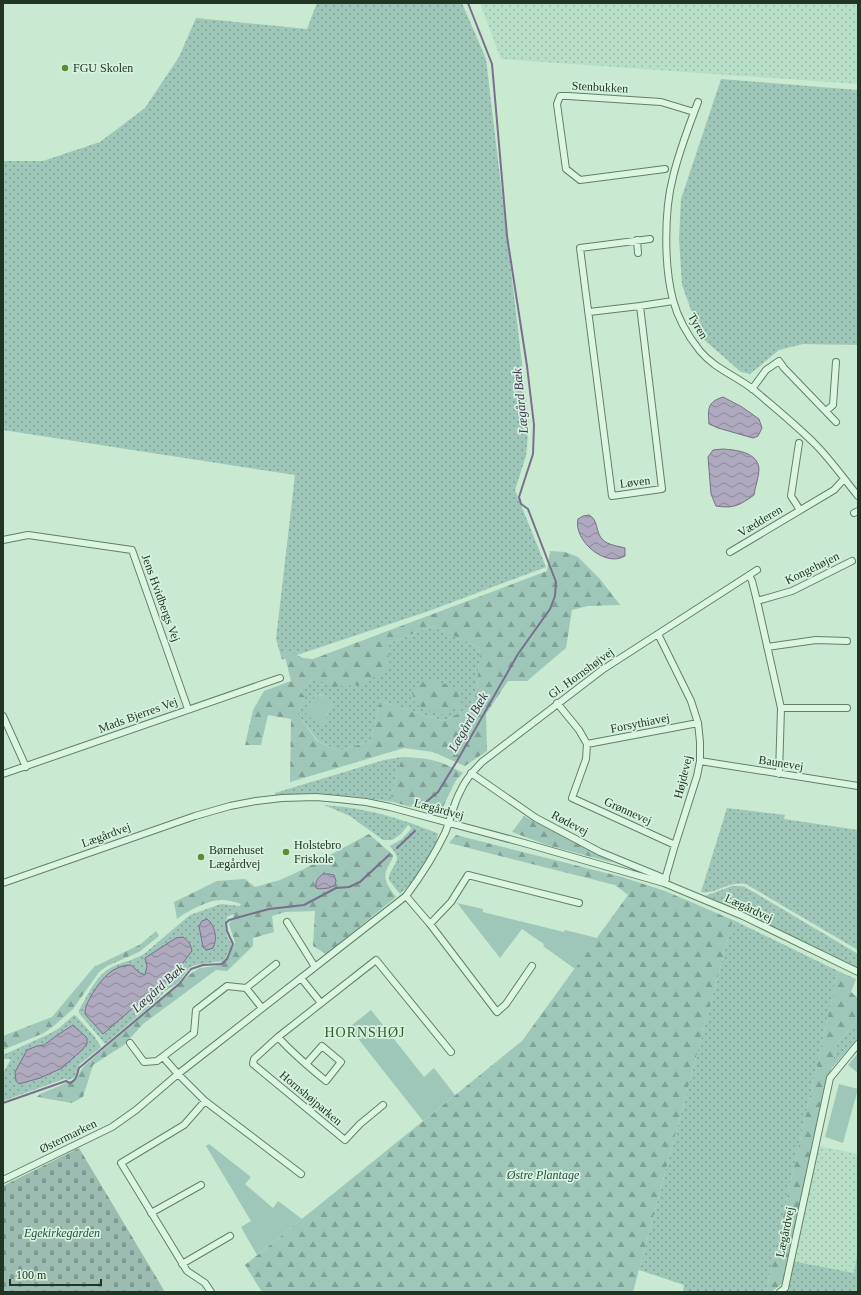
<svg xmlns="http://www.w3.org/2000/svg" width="861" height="1295" font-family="'Times New Roman',serif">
	<defs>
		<pattern id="farmland-dots" width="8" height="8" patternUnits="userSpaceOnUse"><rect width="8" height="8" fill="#b7dec6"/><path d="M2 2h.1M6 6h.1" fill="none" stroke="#9dbfaa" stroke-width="1.8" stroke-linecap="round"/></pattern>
		<pattern id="grass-dots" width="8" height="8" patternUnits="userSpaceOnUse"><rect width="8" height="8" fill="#9ec6b9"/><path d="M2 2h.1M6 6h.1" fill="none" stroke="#80a296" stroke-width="1.8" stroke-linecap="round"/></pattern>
		<pattern id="forest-firs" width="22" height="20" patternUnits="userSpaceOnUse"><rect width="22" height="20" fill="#9ec6b9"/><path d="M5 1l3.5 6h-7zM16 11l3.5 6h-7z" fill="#80a296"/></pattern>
		<pattern id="cemetery-stones" width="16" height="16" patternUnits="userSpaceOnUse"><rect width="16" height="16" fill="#9cbcb1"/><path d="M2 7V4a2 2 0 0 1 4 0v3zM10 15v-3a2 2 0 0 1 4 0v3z" fill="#7f9a90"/></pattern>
		<pattern id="water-waves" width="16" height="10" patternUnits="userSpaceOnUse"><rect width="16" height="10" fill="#aea9be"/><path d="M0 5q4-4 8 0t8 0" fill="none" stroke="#8d8a9a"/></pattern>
	</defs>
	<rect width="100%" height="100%" fill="#c9e9d1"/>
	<path fill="url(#farmland-dots)" d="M 480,3 L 858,3 L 858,84 L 501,59 Z
		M 819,1146 L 858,1154 L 858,1249 L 854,1273 L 792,1261 Z"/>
	<path fill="url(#grass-dots)" fill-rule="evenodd" d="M 317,3 L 462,3 L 486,59 L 529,423 L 526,456 L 515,490 L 546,567 L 429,611 L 282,660 L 276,639 L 295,475 L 3,430 L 3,161 L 43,161 L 100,142 L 145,108 L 179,57 L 196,18 L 307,29 Z
		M 721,79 L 858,90 L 858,345 L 803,344 L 779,350 L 750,374 L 741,372 L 701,337 L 682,285 L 679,239 L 681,199 Z
		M 432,626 L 480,648 L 477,690 L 468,709 L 443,721 L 380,701 L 371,741 L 339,751 L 318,741 L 297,713 L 305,697 L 300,691 L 314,677 L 387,644 ZM 320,694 L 333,701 L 324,723 L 312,717 L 306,716 L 306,708 L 317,695 Z
		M 402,757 L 391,796 L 393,802 L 359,797 L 315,793 L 275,796 L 275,793 L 384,760 Z
		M 324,805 C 352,807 378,812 404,821 C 415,824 425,829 437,833 L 438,834 C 435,853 415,881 400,894 L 389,880 C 388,871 397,865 397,858 C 397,854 392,849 390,846 L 402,839 L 411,829 L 410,826 L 408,825 L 401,834 L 392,840 L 383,840 L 350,816 Z
		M 727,808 L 785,815 L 784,819 L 858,830 L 858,950 L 746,884 C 727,881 715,895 701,892 Z
		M 732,886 L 739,886 L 745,887 L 858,954 L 858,968 L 737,909 L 705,896 Z
		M 221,904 L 240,906 L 235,914 L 228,916 C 223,927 226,935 232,945 L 225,958 L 221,961 L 196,965 L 190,967 L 178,983 L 165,991 L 156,1001 L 105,1044 L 79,1013 L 79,1010 C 88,995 96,975 112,967 C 122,962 134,960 144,954 L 190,915 ZM 147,966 L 179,968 L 85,1007 L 140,973 L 145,975 Z
		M 733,920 L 838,971 L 766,1292 L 683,1292 L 684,1285 L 639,1270 Z
		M 74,1015 L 76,1016 L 95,1037 L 101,1047 L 79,1065 L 75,1077 L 69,1080 L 64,1079 L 3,1101 L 3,1073 L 11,1059 L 3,1059 L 3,1055 L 49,1034 L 59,1028 ZM 73,1025 L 15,1072 L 37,1046 L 44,1045 L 56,1036 Z
		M 858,1019 L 858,1038 L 831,1069 L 837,1044 Z
		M 858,1249 L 858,1292 L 786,1292 L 792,1261 L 854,1273 Z"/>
	<path fill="url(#forest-firs)" fill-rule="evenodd" d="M 550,551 L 565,552 L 578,557 L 600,579 L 620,605 L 588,606 L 572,610 L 566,648 L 527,681 L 508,681 L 486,714 L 487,751 L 465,766 L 433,752 L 404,748 L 290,782 L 291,719 L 268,715 L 261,745 L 245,745 L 253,710 L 264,691 L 291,681 L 283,648 L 303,658 L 313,659 L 547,571 ZM 432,626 L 480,648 L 477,690 L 468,709 L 443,721 L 380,701 L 371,741 L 339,751 L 317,741 L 297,713 L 305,697 L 300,691 L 314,677 L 330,687 L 359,685 L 390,669 L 387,644 Z
		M 435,680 L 459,689 L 460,702 L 459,707 L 441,715 L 415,704 L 412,692 L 418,683 Z
		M 402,757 C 428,758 440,760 463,773 L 456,780 L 442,809 L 433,813 L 393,802 L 391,796 Z
		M 524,816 L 614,863 L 547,845 L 512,832 Z
		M 369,834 L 393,855 C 393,860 390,862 388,867 C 381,879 389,887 396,897 L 326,954 L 313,946 L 315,911 L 285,912 L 272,916 L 274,932 L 253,938 L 253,946 L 227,971 L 216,970 L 143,1024 L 124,1045 L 93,1065 L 83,1097 L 72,1103 L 37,1097 L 40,1094 L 76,1079 L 83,1067 L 190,974 L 200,968 L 216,966 L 229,954 L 235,943 L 229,924 L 241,904 C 235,902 228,900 222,900 C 208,900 187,911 177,919 L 174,902 L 217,881 L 245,879 L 255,887 L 280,880 L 304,869 Z
		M 456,835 L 622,877 L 665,891 L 733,920 L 633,1292 L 262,1292 L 245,1265 L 522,1041 L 628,895 L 615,885 L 449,843 Z
		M 156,931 L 159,936 L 139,952 L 107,966 L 99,972 L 73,1009 L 56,1024 L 44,1033 L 3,1050 L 3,1036 L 52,1017 L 94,967 L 141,944 Z
		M 838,971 L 856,979 L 851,992 L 858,998 L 858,1019 L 837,1044 L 782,1284 L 771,1292 L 766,1292 Z"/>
	<path fill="url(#cemetery-stones)" d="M 79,1148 L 165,1292 L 3,1292 L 3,1186 Z"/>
	<path fill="#9ec6b9" d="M 318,694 L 331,699 L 333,701 L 324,723 L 321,725 L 318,723 L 313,718 L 308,718 L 306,716 L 306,708 Z
		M 457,903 L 483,909 L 483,912 L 564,932 L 565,930 L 597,938 L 575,969 L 543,946 L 544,944 L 522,929 L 500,958 Z
		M 371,1010 L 424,1077 L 434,1068 L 455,1095 L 423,1121 L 356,1036 L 347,1029 Z
		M 858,1053 L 858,1073 L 848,1065 Z
		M 839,1084 L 858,1089 L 843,1143 L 825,1137 Z
		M 209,1144 L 251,1177 L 245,1184 L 273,1208 L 278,1201 L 302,1219 L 257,1255 L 241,1227 L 251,1221 L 206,1146 Z"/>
	<path fill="url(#water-waves)" stroke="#78708c" d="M 723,397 L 742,407 L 759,419 L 762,428 L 758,436 L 753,438 L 718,428 L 709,424 C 708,409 707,402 723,397 Z
		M 723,449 C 736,450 758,452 759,469 C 759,477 755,487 754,495 C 740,505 734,509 716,506 L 711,494 L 708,457 L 713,450 Z
		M 589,515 C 599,520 595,533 603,540 C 608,545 618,546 625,548 L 625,556 C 606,568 573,541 578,519 L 583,516 Z
		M 323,874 L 329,874 L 334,875 L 336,881 L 335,885 L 329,888 L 319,889 L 316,888 C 315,882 318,877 323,874 Z
		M 207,919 C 215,925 218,939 213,948 L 207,950 L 203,947 L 199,926 L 202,921 Z
		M 183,937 C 188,941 191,944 192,951 L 179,968 L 103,1034 L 85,1014 C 85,1006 88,1002 91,996 C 100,981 112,965 131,965 L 140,973 L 145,975 L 147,966 L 145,958 L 176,938 Z
		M 73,1025 L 87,1038 L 87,1044 L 82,1050 L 62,1068 L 40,1078 L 19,1084 L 16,1081 L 15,1072 L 27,1050 L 37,1046 L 44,1045 L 56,1036 Z"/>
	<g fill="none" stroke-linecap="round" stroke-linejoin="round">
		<path stroke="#78708c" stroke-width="2" d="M 426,802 L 438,792 L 457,761 L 518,654 L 550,609 L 555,596 L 556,582 L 528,509 L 521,504 L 519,497 L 533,454 L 534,425 L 527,366 L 507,236 L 492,64 L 468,3
			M 397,848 L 415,831
			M 3,1103 L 66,1081 L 70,1083 C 77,1080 77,1074 79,1068 L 179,984 L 191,969 L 203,965 L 222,964 L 227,959 L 233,944 L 227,931 L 226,923 L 229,920 L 269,909 L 304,905 L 336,888 L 349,887 L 360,882 L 389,855"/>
		<g stroke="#5f8362" stroke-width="8">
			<path id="minor" d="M 698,102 C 689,126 679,151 673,177 C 664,211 664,266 673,300 C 678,319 688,336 700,351 C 714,368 736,376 754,390 C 775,408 796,425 815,444 C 831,460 844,479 858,496
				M 665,169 L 580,180 L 566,169 L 557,104 L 560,96 L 568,96 L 661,102 L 694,112
				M 637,240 L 638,253
				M 640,306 L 662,489 L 612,496 L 580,248 L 650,239
				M 589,312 L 640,306 L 673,301
				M 752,389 L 766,370 L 779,361 L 784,368 L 836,422
				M 826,411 L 833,405 L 836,362
				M 799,443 L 791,496 L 800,510
				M 854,513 L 858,511
				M 3,540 L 28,535 L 132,550 L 188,709
				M 730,552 L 834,490 L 844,479
				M 749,575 L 752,581 L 757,601 L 781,708 L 779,774
				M 757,601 L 792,591 L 852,561
				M 658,634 L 691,701 L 698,723 L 700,742 L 700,761 L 697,776 L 675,845 L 664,883
				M 767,647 L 816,640 L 847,641
				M 557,703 L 579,730 L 587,744 L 586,759 L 572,798 L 675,845
				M 781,708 L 847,708
				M 3,716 L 26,767
				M 587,744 L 698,723
				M 700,761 L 858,786
				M 471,773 L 536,818 L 600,852 L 666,879
				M 3,774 L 280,678
				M 3,883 L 195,816 L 230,806 L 256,801 L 282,798 L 316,797 L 338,799 L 366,802 L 390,807 L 524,843 L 664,883 L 743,916 L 858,972
				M 406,896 L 430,924 L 497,1012 L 506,1004 L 532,966
				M 287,922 L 315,967
				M 430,924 L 451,902 L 468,875 L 579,903
				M 301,978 L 321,1003
				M 246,988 L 262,1008
				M 278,1037 C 293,1054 309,1067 326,1081 L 341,1062 L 322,1046 L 306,1064
				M 130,1043 L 144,1062 L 157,1061 L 194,1033 L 196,1010 L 227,986 L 246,988 L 276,964
				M 163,1057 L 178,1074 L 205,1101 L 301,1174
				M 205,1101 L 184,1125 L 121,1163 L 187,1271 L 205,1283 L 211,1292
				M 383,1105 L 360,1124 L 345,1140 L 253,1064 L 254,1059 L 278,1037 L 376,960 L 451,1052
				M 3,1180 L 112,1127 L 136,1110 L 178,1074 L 406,896 C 421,876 434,856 445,833 C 451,819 453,805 460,792 C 465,780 473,771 482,762 L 602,670 L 757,570
				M 151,1213 L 201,1185
				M 182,1264 L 230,1236
				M 780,1292 L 785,1288 L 830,1078 L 858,1044"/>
		</g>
		<use href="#minor" stroke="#dbf5e1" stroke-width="6"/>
	</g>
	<g fill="#5e8b37" stroke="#d7f2de" stroke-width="1.5">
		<circle cx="65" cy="68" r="4"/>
		<circle cx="286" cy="852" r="4"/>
		<circle cx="201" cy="857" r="4"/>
	</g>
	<g text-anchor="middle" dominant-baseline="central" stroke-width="3.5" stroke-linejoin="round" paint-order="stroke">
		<g font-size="12" fill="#213622" stroke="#d7f2de" text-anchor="start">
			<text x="73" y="68">FGU Skolen</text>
			<text x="294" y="845">Holstebro<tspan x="294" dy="14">Friskole</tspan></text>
			<text x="209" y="850">Børnehuset<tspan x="209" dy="14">Lægårdvej</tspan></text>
		</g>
		<g font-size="12" fill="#213622" stroke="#d7f2de">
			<text transform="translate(600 87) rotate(3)">Stenbukken</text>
			<text transform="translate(698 326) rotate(60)">Tyren</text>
			<text transform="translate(635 482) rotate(-7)">Løven</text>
			<text transform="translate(760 521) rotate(-31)">Vædderen</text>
			<text transform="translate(812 568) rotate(-26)">Kongehøjen</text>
			<text transform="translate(161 598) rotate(70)">Jens Hvidbergs Vej</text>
			<text transform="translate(581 673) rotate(-36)">Gl. Hornshøjvej</text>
			<text transform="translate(138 715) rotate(-20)">Mads Bjerres Vej</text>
			<text transform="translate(640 723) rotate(-11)">Forsythiavej</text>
			<text transform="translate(781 763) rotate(9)">Baunevej</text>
			<text transform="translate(683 777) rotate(-76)">Højdevej</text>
			<text transform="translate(439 809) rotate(15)">Lægårdvej</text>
			<text transform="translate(628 811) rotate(24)">Grønnevej</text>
			<text transform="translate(570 823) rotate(28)">Rødevej</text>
			<text transform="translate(106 835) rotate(-20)">Lægårdvej</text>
			<text transform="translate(749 908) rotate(25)">Lægårdvej</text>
			<text transform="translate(311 1098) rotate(40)">Hornshøjparken</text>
			<text transform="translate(68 1136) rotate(-26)">Østermarken</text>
			<text transform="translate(785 1232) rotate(-78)">Lægårdvej</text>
		</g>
		<g font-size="12" font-style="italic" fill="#2a5048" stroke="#d7f2de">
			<text x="543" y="1175">Østre Plantage</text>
			<text x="62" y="1233">Egekirkegården</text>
		</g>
		<g font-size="13" font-style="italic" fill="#423254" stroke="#d7f2de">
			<text transform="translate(520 401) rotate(-96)">Lægård Bæk</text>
			<text transform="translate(468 722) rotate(-60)">Lægård Bæk</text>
			<text transform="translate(158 988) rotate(-42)">Lægård Bæk</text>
		</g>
		<g font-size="14" letter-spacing="1" fill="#335d26" stroke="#d7f2de">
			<text x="365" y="1032">HORNSHØJ</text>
		</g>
	</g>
	<rect width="861" height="1295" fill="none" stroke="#213622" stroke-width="8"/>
	<path d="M10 1279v6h91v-6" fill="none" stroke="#213622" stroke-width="2"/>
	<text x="16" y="1279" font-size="12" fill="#213622" stroke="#d7f2de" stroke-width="3" paint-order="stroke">100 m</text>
</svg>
